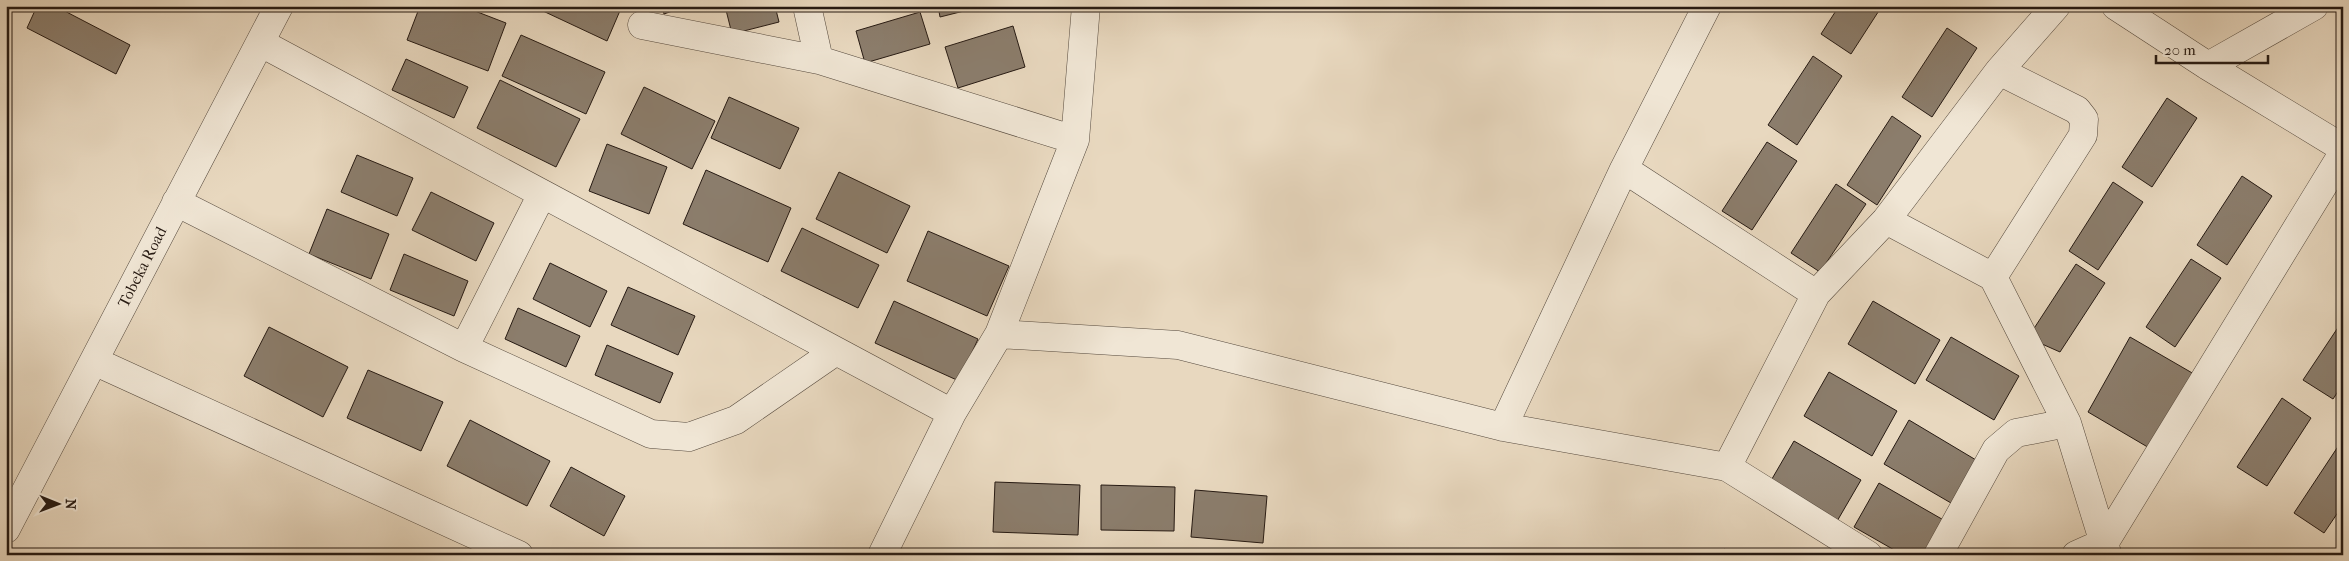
<svg xmlns="http://www.w3.org/2000/svg" width="2349" height="561" font-family="'IM FELL French Canon',serif">
	<rect width="100%" height="100%" fill="#e8d8bf"/>
	<filter id="stains"><feTurbulence type="fractalNoise" baseFrequency=".004" numOctaves="4"/><feColorMatrix values="0 0 0 0 .2 0 0 0 0 .09 0 0 0 0 .02 0 0 0 .5 -.17"/></filter>
	<radialGradient id="worn" r=".72"><stop offset=".6" stop-color="#630" stop-opacity="0"/><stop offset="1" stop-color="#630" stop-opacity=".3"/></radialGradient>
	<path fill="#8b7d6c" stroke="#261a13" d="M 37,6 L 55,6 L 130,45 L 116,74 L 27,28 Z
		M 420,6 L 462,6 L 506,23 L 488,71 L 407,40 Z
		M 545,6 L 622,6 L 607,41 L 543,11 Z
		M 662,6 L 686,6 L 664,14 Z
		M 725,6 L 775,6 L 779,22 L 732,34 Z
		M 938,6 L 984,6 L 940,17 Z
		M 1839,6 L 1882,6 L 1851,54 L 1821,34 Z
		M 920,12 L 930,44 L 865,63 L 856,31 Z
		M 1013,26 L 1025,67 L 958,88 L 945,47 Z
		M 1947,28 L 1977,48 L 1932,117 L 1902,97 Z
		M 521,35 L 605,72 L 586,114 L 502,76 Z
		M 1813,56 L 1842,76 L 1797,145 L 1768,125 Z
		M 406,59 L 468,87 L 454,118 L 392,90 Z
		M 500,80 L 580,119 L 556,167 L 477,128 Z
		M 644,87 L 715,121 L 692,169 L 621,134 Z
		M 729,97 L 799,128 L 780,169 L 711,138 Z
		M 2167,98 L 2197,118 L 2152,187 L 2122,167 Z
		M 1892,116 L 1921,136 L 1877,205 L 1847,185 Z
		M 1767,142 L 1797,161 L 1752,230 L 1722,211 Z
		M 607,144 L 667,167 L 649,214 L 589,191 Z
		M 357,155 L 413,178 L 397,216 L 341,192 Z
		M 706,170 L 791,208 L 768,262 L 683,224 Z
		M 839,172 L 910,206 L 887,253 L 816,219 Z
		M 2242,176 L 2272,196 L 2227,265 L 2197,245 Z
		M 2113,182 L 2143,202 L 2098,270 L 2069,251 Z
		M 1836,184 L 1866,204 L 1820,272 L 1791,253 Z
		M 431,192 L 494,223 L 476,261 L 412,230 Z
		M 327,209 L 389,234 L 371,279 L 309,254 Z
		M 802,228 L 879,265 L 858,308 L 781,271 Z
		M 928,231 L 1009,266 L 987,316 L 907,281 Z
		M 404,254 L 468,281 L 454,316 L 390,290 Z
		M 2191,259 L 2221,278 L 2175,347 L 2146,327 Z
		M 550,263 L 607,291 L 590,327 L 533,299 Z
		M 2076,264 L 2105,283 L 2060,352 L 2033,340 L 2031,333 Z
		M 628,287 L 695,316 L 678,355 L 611,325 Z
		M 894,301 L 978,339 L 959,381 L 875,343 Z
		M 1873,301 L 1940,340 L 1915,384 L 1848,344 Z
		M 518,308 L 580,336 L 566,367 L 505,339 Z
		M 2343,320 L 2343,384 L 2333,399 L 2303,380 Z
		M 269,327 L 348,367 L 323,417 L 244,376 Z
		M 1951,337 L 2019,376 L 1994,420 L 1926,380 Z
		M 2130,337 L 2194,374 L 2151,449 L 2088,412 Z
		M 607,345 L 673,373 L 660,403 L 595,375 Z
		M 368,370 L 443,402 L 421,451 L 347,418 Z
		M 1829,372 L 1897,411 L 1872,456 L 1804,416 Z
		M 2282,398 L 2311,418 L 2267,486 L 2237,467 Z
		M 470,420 L 550,461 L 527,506 L 447,466 Z
		M 1909,420 L 1976,460 L 1951,503 L 1884,464 Z
		M 1794,441 L 1861,480 L 1836,523 L 1769,484 Z
		M 2339,445 L 2343,447 L 2343,505 L 2324,533 L 2294,513 Z
		M 571,467 L 625,496 L 604,536 L 550,506 Z
		M 995,482 L 1080,485 L 1078,535 L 993,532 Z
		M 1879,483 L 1947,522 L 1928,555 L 1903,555 L 1854,527 Z
		M 1101,485 L 1175,487 L 1174,531 L 1101,530 Z
		M 1195,490 L 1267,496 L 1263,543 L 1191,537 Z
		M 1724,549 L 1734,555 L 1721,555 Z"/>
	<g fill="none" stroke-linecap="round" stroke-linejoin="round">
		<g stroke="#564a3e" stroke-width="29">
			<path id="street" d="M 807,6 L 819,60
				M 2116,6 L 2208,66 L 2343,148
				M 642,25 L 819,60 L 1075,140
				M 261,43 L 952,413
				M 2208,66 L 2314,6
				M 1624,169 L 1816,294
				M 176,202 L 464,348 L 542,194
				M 1886,220 L 1993,277 L 2067,423 L 2107,553
				M 1993,277 L 2083,135 L 2084,119 L 2077,110 L 1999,71
				M 999,334 L 1178,345 L 1503,427 L 1727,467 L 1816,294 L 1886,220 L 1999,71 L 2056,6
				M 464,348 L 651,434 L 689,437 L 736,420 L 836,351
				M 94,361 L 519,555
				M 1503,427 L 1624,169 L 1707,6
				M 1727,467 L 1868,555
				M 6,529 L 279,6
				M 882,555 L 952,413 L 999,334 L 1075,140 L 1086,6
				M 1938,555 L 1996,450 L 2016,433 L 2067,423
				M 2076,555 L 2105,542 L 2343,153"/>
		</g>
		<use href="#street" stroke="#f0e6d5" stroke-width="28"/>
	</g>
	<g text-anchor="middle" dominant-baseline="central" stroke-width="5" stroke-linejoin="round" paint-order="stroke">
		<g font-size="16" fill="#261a13" stroke="#f0e6d5">
			<text transform="translate(142 267) rotate(-63)">Tobeka Road</text>
		</g>
	</g>
	<rect width="2349" height="561" fill="none" stroke="#e8d8bf" stroke-width="25"/>
	<rect x="8" y="8" width="2334" height="546" fill="none" stroke="#261a13" stroke-width="2.5"/>
	<rect x="12" y="12" width="2324" height="536" fill="none" stroke="#261a13"/>
	<g transform="translate(58 504) rotate(91)" stroke="#f0e6d5" stroke-width="4" paint-order="stroke">
	<path d="M0-4L9 19L0 12L-9 19Z" fill="#261a13"/>
	<text y="-8" font-size="14" font-weight="bold" text-anchor="middle" fill="#261a13">N</text>
	</g>
	<path d="M2156 55v8h112v-8" fill="none" stroke="#261a13" stroke-width="2.5"/>
	<text x="2164" y="55" font-size="15" fill="#261a13" stroke="#f0e6d5" stroke-width="4" paint-order="stroke">20 m</text>
	<rect width="100%" height="100%" filter="url(#stains)"/>
	<rect width="100%" height="100%" fill="url(#worn)"/>
</svg>
